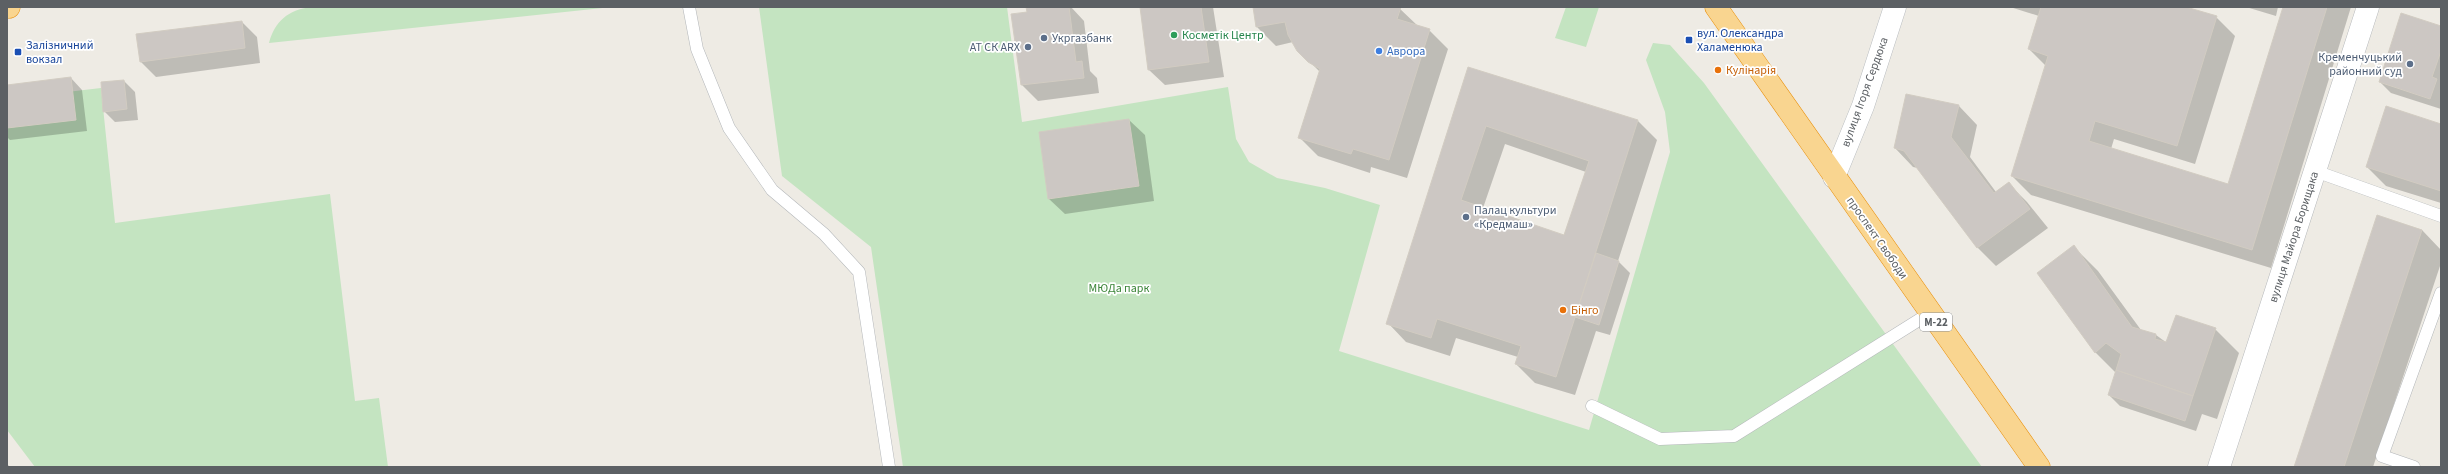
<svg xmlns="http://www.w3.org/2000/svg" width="2448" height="474" font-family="'Source Sans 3',sans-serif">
	<rect width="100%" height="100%" fill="#eeebe4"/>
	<path fill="#c4e4c1" d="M 311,7 L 612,7 L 269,43 C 275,21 288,10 311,7 Z
		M 759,7 L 1007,7 L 1022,122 L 1228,87 L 1236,139 L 1249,162 L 1277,178 L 1325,188 L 1380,205 L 1339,351 L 1589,430 L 1670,152 L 1665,112 L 1646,60 L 1653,43 L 1670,45 L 1704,83 L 1982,467 L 903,467 L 871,247 L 782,176 Z
		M 1566,7 L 1599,7 L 1586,47 L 1555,38 Z
		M 101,88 L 115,223 L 330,194 L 355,401 L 379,398 L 388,467 L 35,467 L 7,430 L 7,99 Z"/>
	<path fill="#0003" fill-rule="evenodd" d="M 1027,7 L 1071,7 L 1084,21 L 1090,71 L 1097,78 L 1099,93 L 1038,101 L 1022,85 L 1012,15 L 1028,12 Z
		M 1141,7 L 1213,7 L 1224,77 L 1165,85 L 1149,70 Z
		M 1254,7 L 1398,7 L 1419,27 L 1429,30 L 1448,49 L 1407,178 L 1371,167 L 1370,173 L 1318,156 L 1300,138 L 1320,72 L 1298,50 L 1293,42 L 1276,46 L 1257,27 Z
		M 2010,7 L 2183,7 L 2216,17 L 2235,36 L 2195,164 L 2114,139 L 2111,149 L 2229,185 L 2284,7 L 2351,7 L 2271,268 L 2031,195 L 2012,176 L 2046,66 L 2029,49 L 2039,16 Z
		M 2246,7 L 2278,7 L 2276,16 Z
		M 242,22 L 257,37 L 260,63 L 156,77 L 140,61 Z
		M 2441,27 L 2441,109 L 2391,93 L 2380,82 Z
		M 1469,68 L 1638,121 L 1657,140 L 1618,261 L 1630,273 L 1610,335 L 1596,331 L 1575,395 L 1535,383 L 1516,364 L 1518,357 L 1456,338 L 1450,356 L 1406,342 L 1388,323 ZM 1505,144 L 1586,172 L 1564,236 L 1483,208 Z
		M 71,78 L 82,90 L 87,131 L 10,140 L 7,137 L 7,86 Z
		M 124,81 L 135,92 L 138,120 L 115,122 L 104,111 Z
		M 1959,106 L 1977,125 L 1970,157 L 1996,192 L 2008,183 L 2027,202 L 2048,228 L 1996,266 L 1977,247 L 1918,168 L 1913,167 L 1895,148 Z
		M 1129,120 L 1145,135 L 1154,201 L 1065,214 L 1049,199 Z
		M 2441,125 L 2441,203 L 2386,186 L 2367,167 Z
		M 2378,216 L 2422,230 L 2441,250 L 2441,263 L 2373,467 L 2295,467 Z
		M 2074,247 L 2098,271 L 2141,330 L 2156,335 L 2167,343 L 2215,329 L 2239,353 L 2217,419 L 2202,414 L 2196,431 L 2120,406 L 2109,395 L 2116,373 L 2095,352 Z"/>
	<path fill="#ccc7c3" stroke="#d2ccc2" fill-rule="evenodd" d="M 1026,7 L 1069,7 L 1076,62 L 1082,61 L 1084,78 L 1021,85 L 1011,14 L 1027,12 Z
		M 1140,7 L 1201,7 L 1209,62 L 1148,70 Z
		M 1253,7 L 1401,7 L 1397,19 L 1430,29 L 1389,160 L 1353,149 L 1351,154 L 1298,138 L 1320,69 L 1308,62 L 1297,51 L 1288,35 L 1285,22 L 1256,27 Z
		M 2041,7 L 2186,7 L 2217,16 L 2177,146 L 2095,121 L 2089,141 L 2228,184 L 2283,7 L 2327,7 L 2252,250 L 2011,176 L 2048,56 L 2028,49 Z
		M 2401,13 L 2441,26 L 2441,51 L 2432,77 L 2437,79 L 2430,99 L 2379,82 Z
		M 242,21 L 245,48 L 140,62 L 136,34 Z
		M 1468,67 L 1638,120 L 1556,377 L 1515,364 L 1521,346 L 1437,319 L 1431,338 L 1386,324 ZM 1486,126 L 1589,161 L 1564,235 L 1461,200 Z
		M 71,77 L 76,120 L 7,128 L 7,85 Z
		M 124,80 L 127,109 L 103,112 L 101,82 Z
		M 1906,94 L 1959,105 L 1951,137 L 1994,193 L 2009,182 L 2030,209 L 1977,248 L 1904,151 L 1894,148 Z
		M 2386,106 L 2441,124 L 2441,191 L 2366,167 Z
		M 1129,119 L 1139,186 L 1048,199 L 1039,132 Z
		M 2377,215 L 2422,230 L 2344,467 L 2294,467 Z
		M 2074,245 L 2132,327 L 2156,334 L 2155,339 L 2166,342 L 2176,315 L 2216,328 L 2193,396 L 2116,370 L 2121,354 L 2106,343 L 2095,353 L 2037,273 Z
		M 1596,253 L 1619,261 L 1599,325 L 1575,317 Z
		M 2116,370 L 2193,396 L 2185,421 L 2108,395 Z"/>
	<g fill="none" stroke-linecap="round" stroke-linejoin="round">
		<g stroke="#b4b7ba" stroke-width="13">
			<path id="lane" d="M 689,7 L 697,49 L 729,128 L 772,190 L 824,234 L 859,272 L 889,467
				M 2315,171 L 2441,216
				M 1592,406 L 1660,439 L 1734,436 L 1930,313
				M 2414,467 L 2382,456 L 2441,293"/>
		</g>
		<g stroke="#b4b7ba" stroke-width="23">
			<path id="street" d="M 2219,467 L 2368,7"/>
		</g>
		<g stroke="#b5b9bd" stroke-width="23">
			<path id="secondary" d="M 1834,177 L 1863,106 L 1895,7"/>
		</g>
		<g stroke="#e98f09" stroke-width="23">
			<path id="highway" d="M 7,7 L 9,7
				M 1716,7 L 2039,467"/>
		</g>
		<use href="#lane" stroke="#fff" stroke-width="12"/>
		<use href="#street" stroke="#fff" stroke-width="22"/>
		<use href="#secondary" stroke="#fff" stroke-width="22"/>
		<use href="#highway" stroke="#f9d590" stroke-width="22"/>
		<path stroke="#b2b3b4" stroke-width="3" stroke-dasharray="1 5" stroke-linecap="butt" d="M 7,466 L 8,467"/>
	</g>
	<circle fill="#2e9e5b" stroke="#fff" stroke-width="1.5" cx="1174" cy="35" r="4"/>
	<g fill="#5c6f8a" stroke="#fff" stroke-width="1.5">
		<circle cx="1044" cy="38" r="4"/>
		<circle cx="1028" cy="47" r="4"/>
		<circle cx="2410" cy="64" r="4"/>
		<circle cx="1466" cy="217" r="4"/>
	</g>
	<g fill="#1a4fb4" stroke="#fff" stroke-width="1.5">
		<rect x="1685" y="36" width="8" height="8" rx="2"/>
		<rect x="14" y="48" width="8" height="8" rx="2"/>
	</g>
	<circle fill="#3f7fe0" stroke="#fff" stroke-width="1.5" cx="1379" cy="51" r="4"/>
	<g fill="#e8710a" stroke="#fff" stroke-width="1.5">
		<circle cx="1718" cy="70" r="4"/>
		<circle cx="1563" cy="310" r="4"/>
	</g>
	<g text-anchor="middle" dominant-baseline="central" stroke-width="3.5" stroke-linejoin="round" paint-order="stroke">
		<rect fill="#fff" stroke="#8d9092" stroke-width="1" x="1920" y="313" width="32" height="18" rx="3"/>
		<g font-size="11" font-weight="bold" fill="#5c6064">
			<text x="1936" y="322">М-22</text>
		</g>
		<g font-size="12" fill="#164399" stroke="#fff" text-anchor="start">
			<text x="1697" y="33">вул. Олександра<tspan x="1697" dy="14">Халаменюка</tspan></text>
			<text x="26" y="45">Залізничний<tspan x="26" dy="14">вокзал</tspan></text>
		</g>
		<g font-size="12" fill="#27864d" stroke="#fff" text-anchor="start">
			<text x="1182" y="35">Косметік Центр</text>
		</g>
		<g font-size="12" fill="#4e5e75" stroke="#fff" text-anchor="start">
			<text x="1052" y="38">Укргазбанк</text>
			<text x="1020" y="47" text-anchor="end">АТ СК ARX</text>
			<text x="2402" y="57" text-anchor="end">Кременчуцький<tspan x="2402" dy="14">районний суд</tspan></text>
			<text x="1474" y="210">Палац культури<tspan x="1474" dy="14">«Кредмаш»</tspan></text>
		</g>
		<g font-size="12" fill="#366cbe" stroke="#fff" text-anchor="start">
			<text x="1387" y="51">Аврора</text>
		</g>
		<g font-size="12" fill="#c56008" stroke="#fff" text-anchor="start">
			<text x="1726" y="70">Кулінарія</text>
			<text x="1571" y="310">Бінго</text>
		</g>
		<g font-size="12" fill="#5c6064" stroke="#fff">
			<text transform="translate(1865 92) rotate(-70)">вулиця Ігоря Сердюка</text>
			<text transform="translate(2294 237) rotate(-72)">вулиця Майора Борищака</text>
			<text transform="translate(1877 238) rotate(55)">проспект Свободи</text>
		</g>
		<g font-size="12" fill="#3c8639" stroke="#fff">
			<text x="1119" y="288">МЮДа парк</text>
		</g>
	</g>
	<rect width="2448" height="474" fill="none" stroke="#5c6064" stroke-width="16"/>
</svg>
